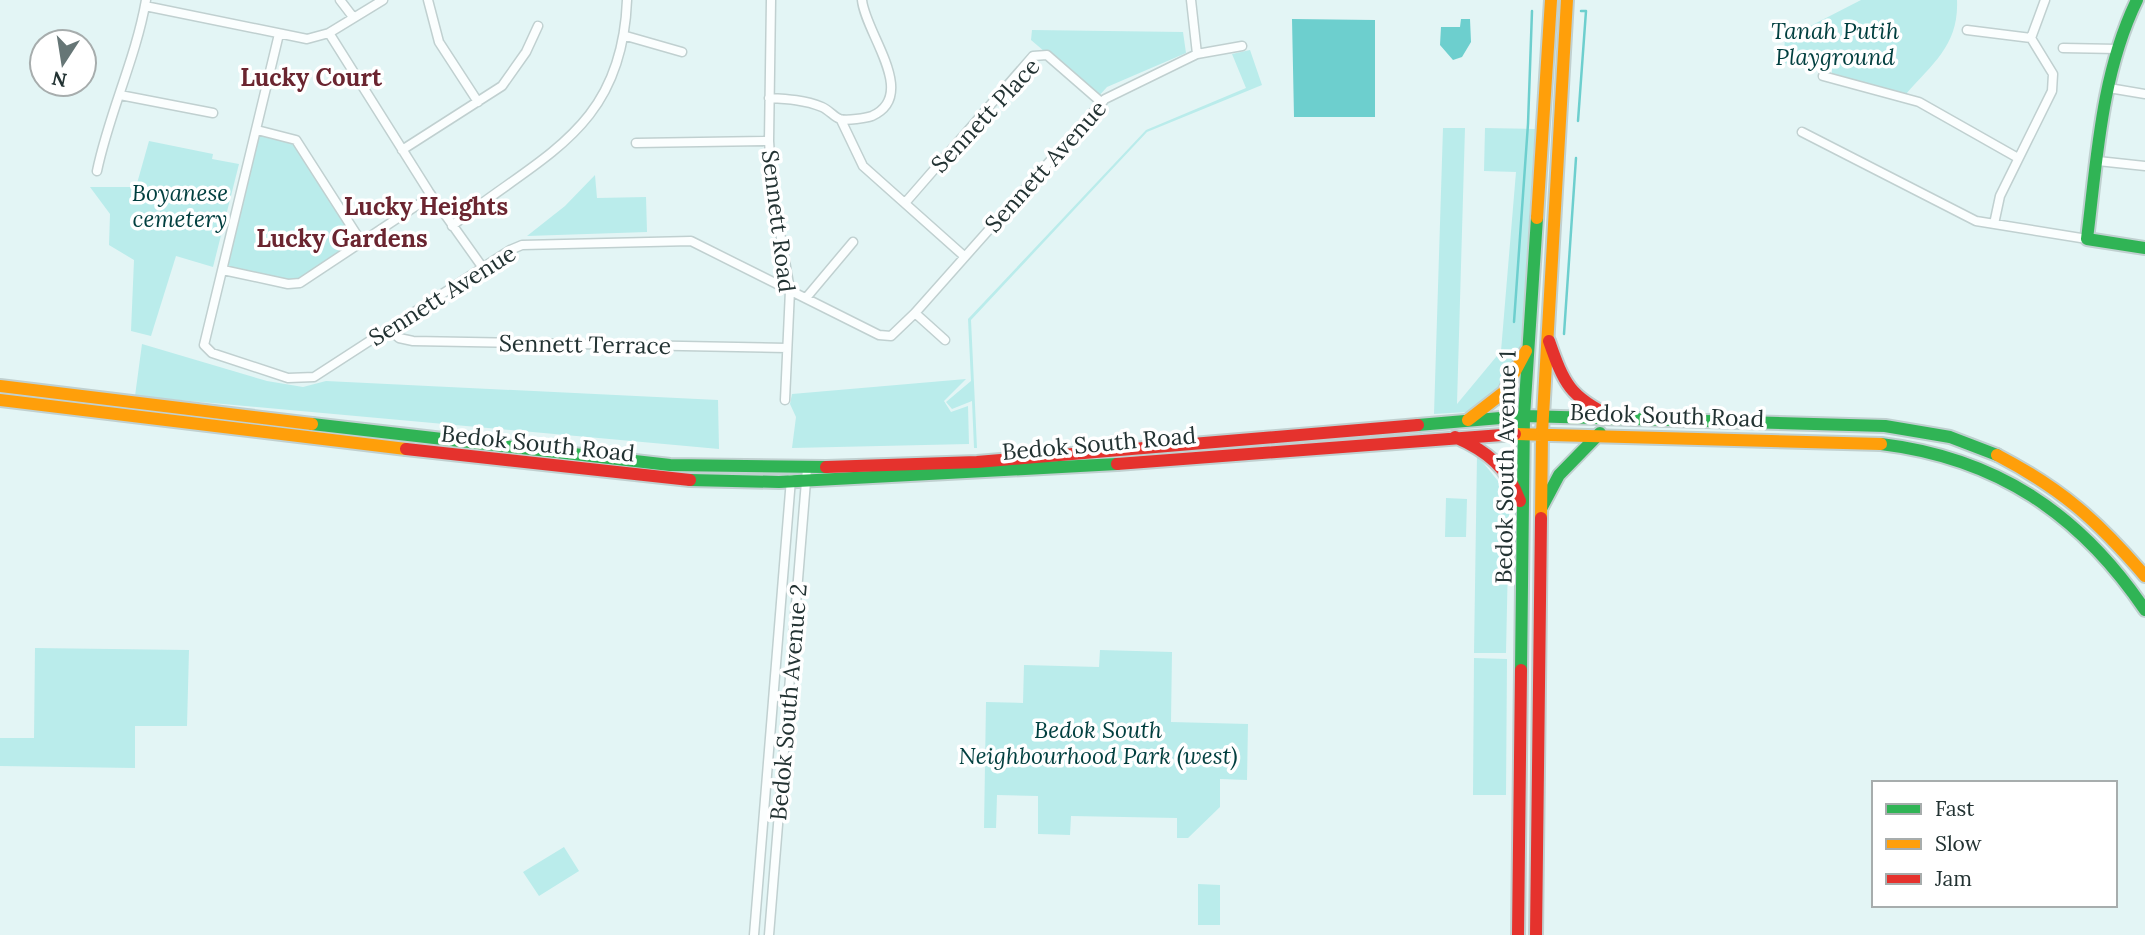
<svg xmlns="http://www.w3.org/2000/svg" width="2145" height="935" font-family="Lora,serif">
	<rect width="100%" height="100%" fill="#e3f5f5"/>
	<path fill="#baeceb" d="M 1861,0 L 1957,0 C 1959,45 1933,63 1906,94 L 1832,74 L 1832,70 L 1783,63 L 1785,39 Z
		M 1032,30 L 1183,32 L 1186,53 L 1107,87 L 1098,97 L 1031,40 Z
		M 1250,50 L 1262,85 L 1147,132 L 971,320 L 977,448 L 974,448 L 972,401 L 952,409 L 946,402 L 971,381 L 968,319 L 1146,130 L 1246,88 L 1232,54 Z
		M 1443,128 L 1465,128 L 1457,404 L 1501,351 L 1516,172 L 1484,171 L 1485,128 L 1535,129 L 1521,344 L 1498,391 L 1489,400 L 1467,412 L 1434,414 Z
		M 262,135 L 293,142 L 358,242 L 300,280 L 287,281 L 231,268 L 228,265 L 259,136 Z
		M 149,141 L 213,154 L 212,159 L 239,164 L 213,267 L 176,256 L 151,336 L 131,331 L 134,260 L 109,245 L 110,214 L 90,187 L 136,187 Z
		M 595,175 L 597,198 L 646,197 L 647,232 L 527,236 L 565,206 Z
		M 142,344 L 267,381 L 303,387 L 326,381 L 718,400 L 719,449 L 135,396 Z
		M 966,379 L 944,401 L 951,412 L 968,406 L 969,444 L 792,448 L 796,417 L 790,404 L 792,394 Z
		M 1477,455 L 1498,481 L 1509,514 L 1506,653 L 1474,653 Z
		M 1446,498 L 1467,499 L 1466,537 L 1445,537 Z
		M 35,648 L 189,650 L 187,726 L 135,726 L 135,768 L 0,766 L 0,738 L 34,738 Z
		M 1100,650 L 1172,652 L 1171,722 L 1248,724 L 1247,780 L 1220,779 L 1220,807 L 1188,838 L 1177,838 L 1177,818 L 1071,816 L 1070,835 L 1038,834 L 1038,796 L 997,795 L 996,828 L 984,828 L 986,702 L 1023,703 L 1024,665 L 1099,667 Z
		M 1474,658 L 1507,659 L 1506,795 L 1473,795 Z
		M 564,847 L 579,871 L 539,896 L 523,872 Z
		M 1198,884 L 1220,885 L 1220,925 L 1198,925 Z"/>
	<path fill="#6dcfce" d="M 1292,19 L 1375,20 L 1375,117 L 1294,117 Z
		M 1461,19 L 1470,19 L 1471,42 L 1462,57 L 1453,60 L 1440,45 L 1441,27 L 1460,27 Z"/>
	<g fill="none" stroke-linecap="round" stroke-linejoin="round">
		<path stroke="#6dcfce" stroke-width="2.5" d="M 1578,121 L 1586,11 L 1581,11
			M 1514,322 L 1528,124 L 1532,11
			M 1564,334 L 1576,158"/>
		<g stroke="#c0d0d0" stroke-width="11">
			<path id="street" d="M 340,0 L 353,17
				M 428,0 L 439,42 L 478,102
				M 771,0 L 769,141 L 772,186 L 790,290 L 785,400
				M 1191,0 L 1197,54
				M 145,6 L 307,39 L 329,33 L 383,0
				M 1967,30 L 2031,38 L 2053,74 L 2052,91 L 2000,196 L 1994,224
				M 329,33 L 429,192 L 483,268
				M 279,34 L 204,345 L 212,353 L 288,378 L 314,377 L 510,250 L 522,245 L 691,241 L 879,335 L 891,336 L 915,313 L 1105,99 L 1197,54 L 1242,46
				M 626,36 L 682,52
				M 2031,38 L 2045,0
				M 2063,48 L 2118,49
				M 1823,76 L 1919,102 L 2018,158
				M 2109,88 L 2145,94
				M 120,95 L 213,113
				M 769,98 C 788,99 805,100 822,107 C 829,110 834,117 840,119 C 847,121 866,118 872,116 C 919,95 865,33 862,0
				M 841,120 L 863,166 L 964,256
				M 257,130 L 296,140 L 362,243
				M 1802,132 L 1976,221 L 2087,239
				M 636,143 L 769,141
				M 402,150 L 502,86 L 526,52 L 538,26
				M 2098,161 L 2145,166
				M 97,171 C 109,113 136,58 146,0
				M 905,203 L 1033,56 L 1047,55 L 1101,102
				M 452,226 C 540,155 622,131 627,0
				M 223,270 L 288,284 L 300,283 L 431,196
				M 806,298 L 853,242
				M 915,313 L 945,340
				M 388,328 L 399,338 L 413,341 L 787,348
				M 754,935 L 791,479
				M 769,935 L 807,469"/>
		</g>
		<g stroke="#c0d0d0" stroke-width="16">
			<path id="fast" d="M 2137,0 C 2101,74 2097,159 2087,239 L 2145,248
				M 312,424 L 670,465 L 826,467
				M 1418,425 L 1524,416 L 1885,426 L 1950,437 L 1997,455
				M 1881,444 C 1997,458 2080,514 2145,610
				M 690,480 L 779,482 L 1117,464
				M 1542,507 L 1559,475 L 1600,433
				M 1521,670 L 1524,416 L 1537,218"/>
		</g>
		<g stroke="#c0d0d0" stroke-width="16">
			<path id="slow" d="M 1537,218 L 1551,0
				M 0,386 L 312,424
				M 0,400 L 406,449
				M 1468,420 L 1504,392 L 1526,351
				M 1515,434 L 1881,444
				M 1997,455 C 2062,489 2098,521 2145,576
				M 1541,518 L 1542,433 L 1567,0"/>
		</g>
		<g stroke="#c0d0d0" stroke-width="16">
			<path id="jam" d="M 1549,341 C 1564,384 1570,397 1612,417
				M 1455,437 C 1487,451 1508,468 1520,501
				M 406,449 L 690,480
				M 1117,464 L 1515,434
				M 826,467 L 977,462 L 1418,425
				M 1518,935 L 1521,670
				M 1536,935 L 1541,518"/>
		</g>
		<use href="#street" stroke="#fbfefe" stroke-width="8"/>
		<use href="#fast" stroke="#30b455" stroke-width="12"/>
		<use href="#slow" stroke="#ff9f0a" stroke-width="12"/>
		<use href="#jam" stroke="#e5322d" stroke-width="12"/>
	</g>
	<g text-anchor="middle" dominant-baseline="central" stroke-width="7" stroke-linejoin="round" paint-order="stroke">
		<g font-size="23" font-style="italic" fill="#013f3f" stroke="#fff">
			<text x="1835" y="30">Tanah Putih<tspan x="1835" dy="26">Playground</tspan></text>
			<text x="180" y="192">Boyanese<tspan x="180" dy="26">cemetery</tspan></text>
			<text x="1098" y="729">Bedok South<tspan x="1098" dy="26">Neighbourhood Park (west)</tspan></text>
		</g>
		<g font-size="23" fill="#223232" stroke="#fff">
			<text transform="translate(985 115) rotate(-47)">Sennett Place</text>
			<text transform="translate(1045 166) rotate(-48)">Sennett Avenue</text>
			<text transform="translate(779 221) rotate(83)">Sennett Road</text>
			<text transform="translate(442 295) rotate(-32)">Sennett Avenue</text>
			<text transform="translate(585 344) rotate(1)">Sennett Terrace</text>
			<text transform="translate(1667 415) rotate(2)">Bedok South Road</text>
			<text transform="translate(538 443) rotate(6)">Bedok South Road</text>
			<text transform="translate(1099 443) rotate(-5)">Bedok South Road</text>
			<text transform="translate(1505 467) rotate(-89)">Bedok South Avenue 1</text>
			<text transform="translate(788 702) rotate(-85)">Bedok South Avenue 2</text>
		</g>
		<g font-size="24" font-weight="bold" fill="#6b2530" stroke="#fff">
			<text x="311" y="77">Lucky Court</text>
			<text x="426" y="206">Lucky Heights</text>
			<text x="342" y="238">Lucky Gardens</text>
		</g>
	</g>
	<rect x="1872" y="781" width="245" height="126" fill="#ffffff" stroke="#a7adad" stroke-width="2"/>
	<rect x="1886" y="804" width="35" height="10" fill="#30b455" stroke="#a7adad" stroke-width="2"/>
	<text x="1935" y="816" font-size="21" fill="#223232">Fast</text>
	<rect x="1886" y="839" width="35" height="10" fill="#ff9f0a" stroke="#a7adad" stroke-width="2"/>
	<text x="1935" y="851" font-size="21" fill="#223232">Slow</text>
	<rect x="1886" y="874" width="35" height="10" fill="#e5322d" stroke="#a7adad" stroke-width="2"/>
	<text x="1935" y="886" font-size="21" fill="#223232">Jam</text>
	<g transform="translate(63 63) rotate(192)"><circle r="33" fill="#ffffff" stroke="#a7adad" stroke-width="2"/>
	<path d="M0-5L12 26L0 18L-12 26Z" fill="#667676"/>
	<text y="-10" font-size="19" font-weight="bold" text-anchor="middle" fill="#223232">N</text>
	</g>
</svg>
